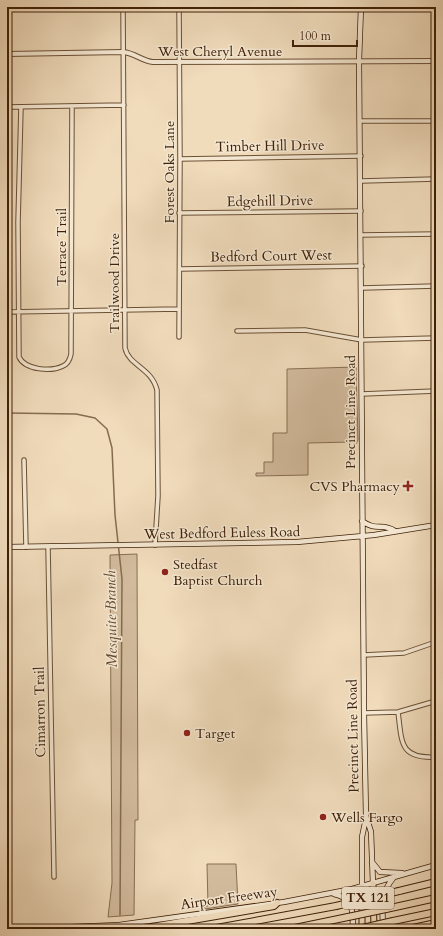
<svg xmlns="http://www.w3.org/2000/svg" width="443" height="936" font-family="Cardo,serif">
	<rect width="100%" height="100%" fill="#f0dbbb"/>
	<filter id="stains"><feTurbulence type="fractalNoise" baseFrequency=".005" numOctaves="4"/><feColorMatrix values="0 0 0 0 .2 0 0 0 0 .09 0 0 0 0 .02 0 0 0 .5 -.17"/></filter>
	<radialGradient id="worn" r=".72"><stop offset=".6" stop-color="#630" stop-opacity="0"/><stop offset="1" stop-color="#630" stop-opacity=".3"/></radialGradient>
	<path fill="#d2bb9d" stroke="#886e52" d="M 356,367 L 358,440 L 356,444 L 352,442 L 308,443 L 308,475 L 256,476 L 256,473 L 264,473 L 264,462 L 273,462 L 273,433 L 287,433 L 287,369 Z
		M 137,554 L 138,820 L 135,820 L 134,915 L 108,917 L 112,883 L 110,555 Z
		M 207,864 L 236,864 L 238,904 L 205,909 L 204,906 L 208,906 Z"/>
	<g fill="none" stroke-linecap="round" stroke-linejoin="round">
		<path stroke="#856b4f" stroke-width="1.5" d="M 7,413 L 76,414 L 95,418 L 107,429 L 112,448 L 115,515 L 122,579 L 120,915"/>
		<g stroke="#6b5035" stroke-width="5.5">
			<path id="minor" d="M 123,7 L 125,348 C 129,366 151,367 157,390 L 158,496 L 155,545
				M 179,7 L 180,159 L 179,337
				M 7,107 L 124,105
				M 21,107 L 18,222 L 19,357 C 25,370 51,372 63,366 C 68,364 70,359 71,354 L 72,106
				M 360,121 L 436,121
				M 180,159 L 361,156
				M 361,181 L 436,179
				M 179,213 L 361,211
				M 361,235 L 436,234
				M 180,269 L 362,266
				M 362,288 L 436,286
				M 7,312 L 179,309
				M 237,331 L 305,330 L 362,340 L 436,338
				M 362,394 L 436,391
				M 24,460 L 26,547
				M 48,547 L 54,877
				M 364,655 L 404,653 L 436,642
				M 398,712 C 402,742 399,759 436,757
				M 364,713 L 398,712 L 436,701"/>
		</g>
		<g stroke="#6b5035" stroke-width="6">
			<path id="tertiary" d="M 7,54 L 123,52 C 135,53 142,61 153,62 L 436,61"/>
		</g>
		<g stroke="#3f2108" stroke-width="6">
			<path id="secondary" d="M 361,7 L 359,61 L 364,713 L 366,816 L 371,832 L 373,884
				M 362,521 C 377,532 382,522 395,531
				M 7,547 L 297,542 L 374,535 L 436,525
				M 372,862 L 380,872 L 402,873
				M 362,887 L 362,837 L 366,818
				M 334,894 C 355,899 352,909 353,929
				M 22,929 L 119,925 L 284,902 L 352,889 L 436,865
				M 383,929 C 383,905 378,897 394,877"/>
		</g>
		<g stroke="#3f2108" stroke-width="7">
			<path id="primary" d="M 373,884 L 374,929
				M 362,887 L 362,929"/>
		</g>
		<g stroke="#3f2108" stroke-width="8">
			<path id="motorway" d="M 399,891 L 436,882
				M 386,909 L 436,898
				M 393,921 L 436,912
				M 140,929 L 274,906 L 277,903
				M 211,929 L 336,906
				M 290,929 L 348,917
				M 408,929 L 436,923"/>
		</g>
		<use href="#minor" stroke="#f5e8d3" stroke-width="3.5"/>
		<use href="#tertiary" stroke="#f5e8d3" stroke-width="4"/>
		<use href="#secondary" stroke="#f5e8d3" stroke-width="4.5"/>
		<use href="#primary" stroke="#f0dbbb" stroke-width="5"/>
		<use href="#motorway" stroke="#f0dbbb" stroke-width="6"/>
		<g stroke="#3f2108" stroke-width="8" stroke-linecap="butt">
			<path id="motorway-bridge" d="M 336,906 L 399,891
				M 348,917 L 386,909
				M 358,929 L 393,921"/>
		</g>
		<use href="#motorway-bridge" stroke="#f0dbbb" stroke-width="6"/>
	</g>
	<g fill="#8f2418" stroke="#f5e8d3" stroke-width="1.5">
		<path d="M406 480h4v4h4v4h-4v4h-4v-4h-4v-4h4z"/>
		<circle cx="165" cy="572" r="4"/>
		<circle cx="187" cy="733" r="4"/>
		<circle cx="323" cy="817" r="4"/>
	</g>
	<g text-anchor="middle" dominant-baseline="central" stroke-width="3" stroke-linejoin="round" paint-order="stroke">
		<rect fill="#f5e8d3" stroke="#765d45" stroke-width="1" x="342" y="887" width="52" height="22" rx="3"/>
		<g font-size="13" font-weight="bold" fill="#3f2108">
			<text x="368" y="898">TX 121</text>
		</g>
		<g font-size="14" fill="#3f2108" stroke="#f5e8d3">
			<text x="220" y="51">West Cheryl Avenue</text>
			<text transform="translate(270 146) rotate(-1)">Timber Hill Drive</text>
			<text transform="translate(169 172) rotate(-90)">Forest Oaks Lane</text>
			<text transform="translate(270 201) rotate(-1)">Edgehill Drive</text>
			<text transform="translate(61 247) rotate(-90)">Terrace Trail</text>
			<text transform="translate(271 256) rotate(-1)">Bedford Court West</text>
			<text transform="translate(114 283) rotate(-90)">Trailwood Drive</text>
			<text transform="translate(350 412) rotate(-90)">Precinct Line Road</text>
			<text transform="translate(222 533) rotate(-1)">West Bedford Euless Road</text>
			<text transform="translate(40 712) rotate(-91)">Cimarron Trail</text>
			<text transform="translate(353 736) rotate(-91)">Precinct Line Road</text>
			<text transform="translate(229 898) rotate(-8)">Airport Freeway</text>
		</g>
		<g font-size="14" fill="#3f2108" stroke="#f5e8d3" text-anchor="start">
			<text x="400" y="486" text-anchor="end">CVS Pharmacy</text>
			<text x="173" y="564">Stedfast<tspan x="173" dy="16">Baptist Church</tspan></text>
			<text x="195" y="733">Target</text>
			<text x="331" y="817">Wells Fargo</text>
		</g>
		<g font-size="15" font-style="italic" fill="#684c31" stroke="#f5e8d3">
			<text transform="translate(111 619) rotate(-91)">Mesquite Branch</text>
		</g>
	</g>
	<rect width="443" height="936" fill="none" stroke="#f0dbbb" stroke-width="24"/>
	<rect x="8" y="8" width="427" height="920" fill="none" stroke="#3f2108" stroke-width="2"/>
	<rect x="12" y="12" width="419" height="912" fill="none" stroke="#3f2108"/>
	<path d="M293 40v6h64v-6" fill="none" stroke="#3f2108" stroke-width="2"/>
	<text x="299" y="40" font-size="12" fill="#3f2108" stroke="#f5e8d3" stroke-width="3" paint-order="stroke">100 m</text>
	<rect width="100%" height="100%" filter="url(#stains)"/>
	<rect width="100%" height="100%" fill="url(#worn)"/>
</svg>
